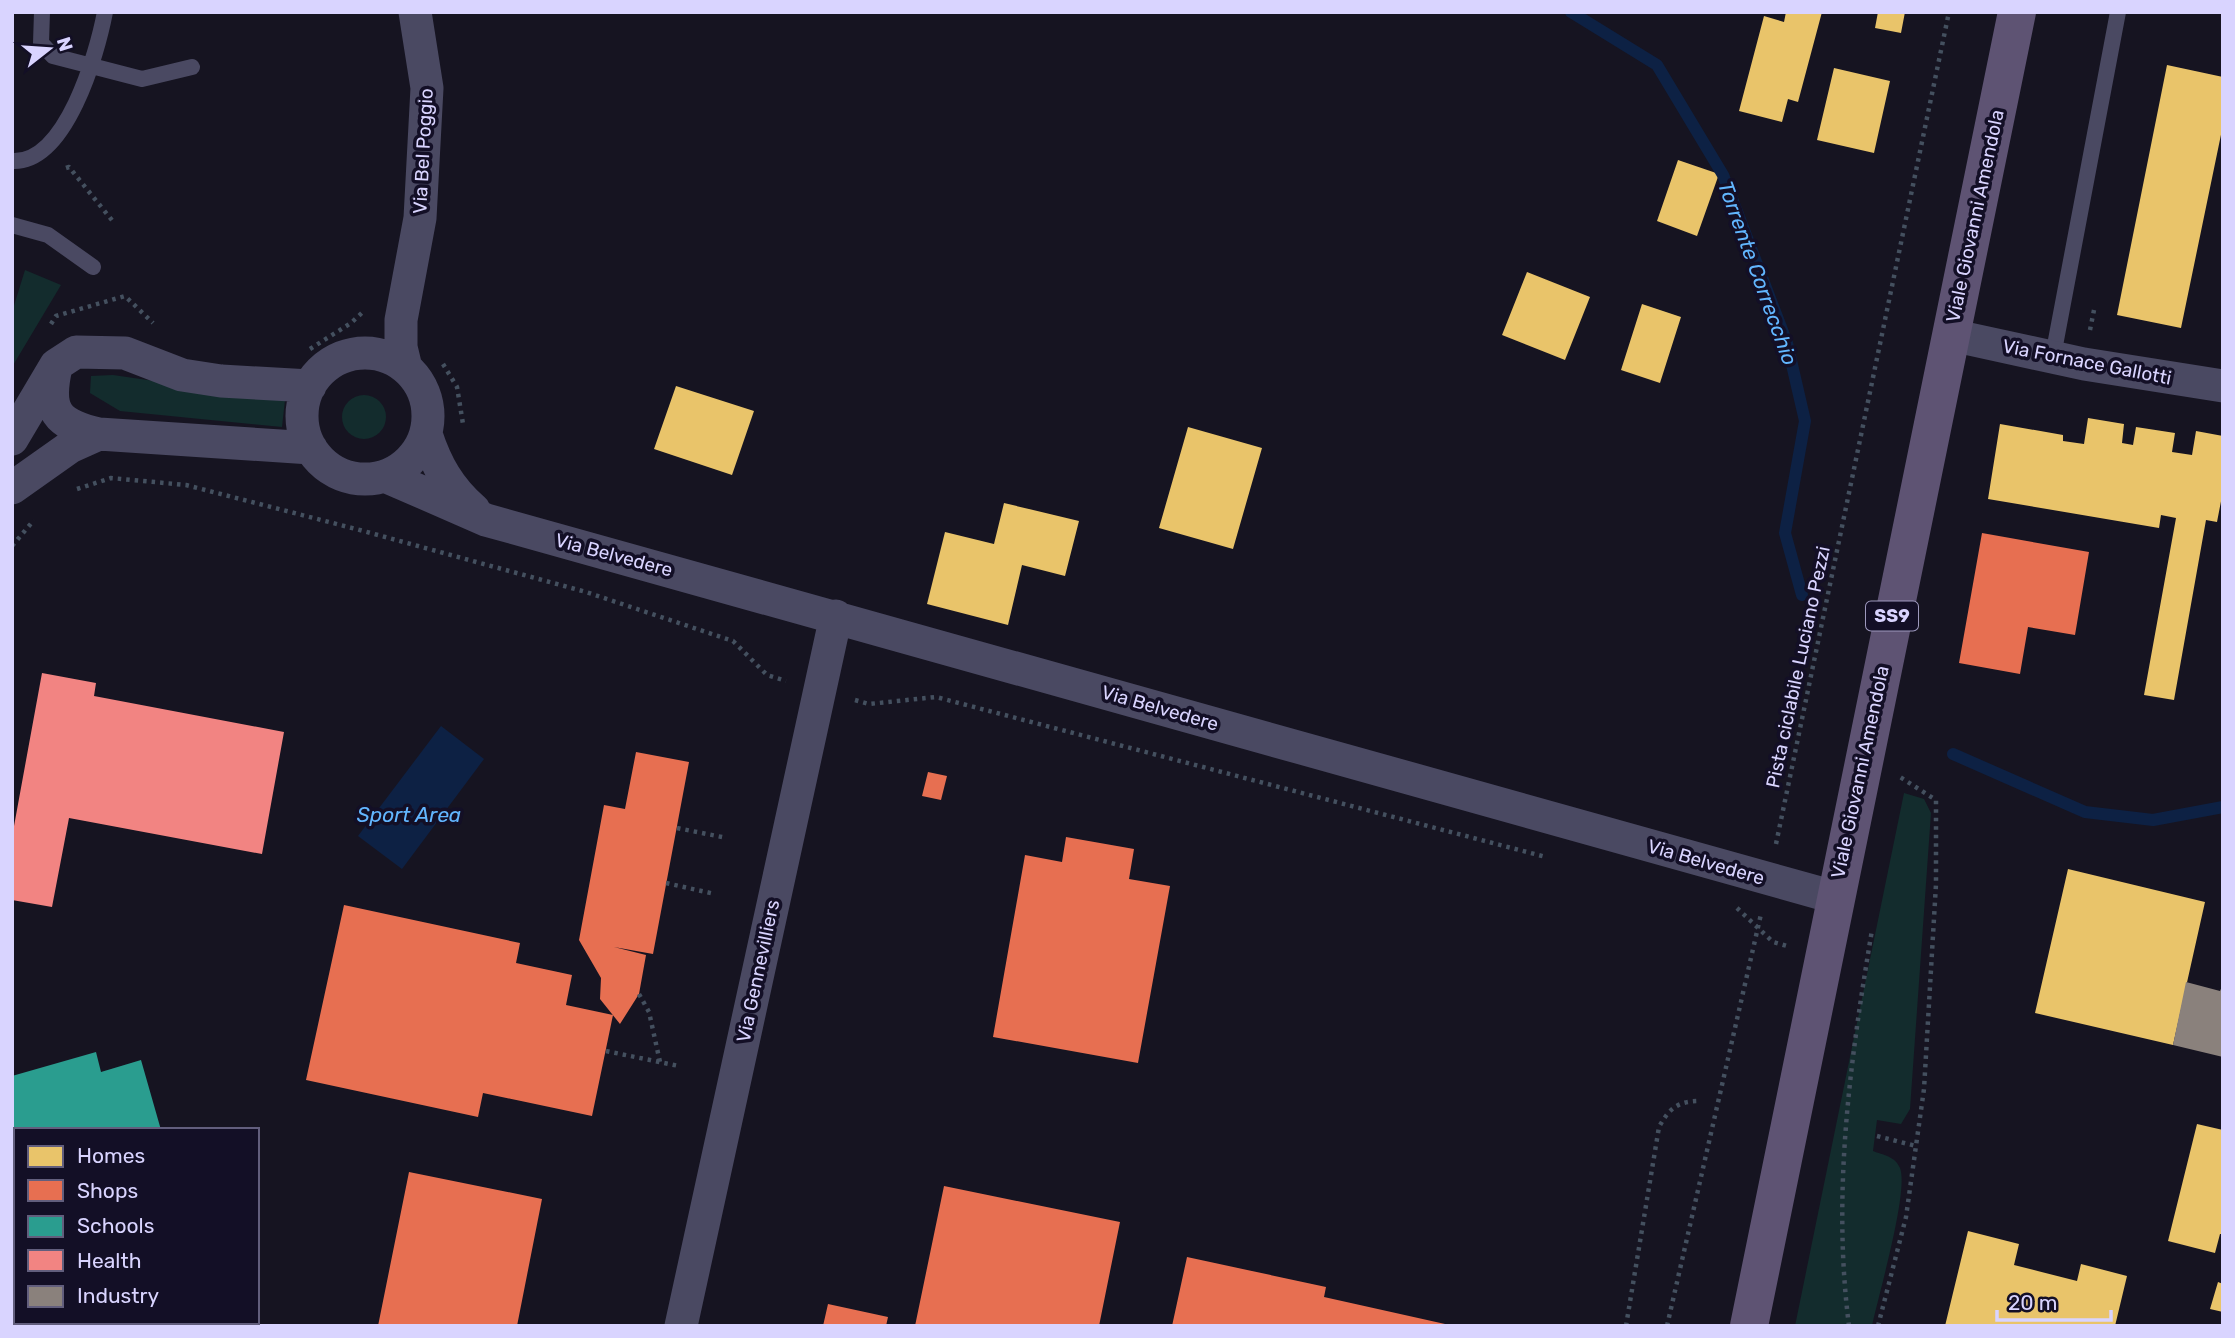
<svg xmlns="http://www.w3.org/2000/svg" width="2235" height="1338" font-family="Rubik,sans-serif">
	<rect width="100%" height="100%" fill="#161421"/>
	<path fill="#132c2d" d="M 25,270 L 61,285 L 12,367 L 12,312 Z
		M 113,375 L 285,400 L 282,427 L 120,411 L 90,393 L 91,376 Z
		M342 417a22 22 0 1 1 44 0a22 22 0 1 1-44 0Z
		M 1904,793 L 1924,799 L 1931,813 L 1910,1109 L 1901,1124 L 1877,1120 L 1873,1151 C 1883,1155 1895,1156 1900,1168 C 1909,1191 1878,1297 1872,1326 L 1795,1326 Z"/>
	<path fill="#0d2144" d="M 441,726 L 484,759 L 402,869 L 358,836 Z"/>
	<path fill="#e9c46a" d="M 1786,12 L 1822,12 L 1798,102 L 1788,99 L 1782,122 L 1739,111 L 1764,16 L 1784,22 Z
		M 1878,12 L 1905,12 L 1901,33 L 1875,28 Z
		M 2167,65 L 2223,77 L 2223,125 L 2181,328 L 2117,315 Z
		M 1834,68 L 1890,81 L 1874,153 L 1817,140 Z
		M 1678,160 L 1719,174 L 1697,236 L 1657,221 Z
		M 1527,272 L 1590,297 L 1565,360 L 1502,335 Z
		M 1642,304 L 1681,317 L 1660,383 L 1621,370 Z
		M 676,386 L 754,411 L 732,475 L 654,449 Z
		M 2088,418 L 2124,424 L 2122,443 L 2133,445 L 2136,427 L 2175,433 L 2172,452 L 2192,455 L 2196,431 L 2223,436 L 2223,491 L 2217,522 L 2206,520 L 2174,700 L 2144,695 L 2176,518 L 2161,515 L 2159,528 L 1988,499 L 2000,424 L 2063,435 L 2063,441 L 2084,444 Z
		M 1188,427 L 1262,448 L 1233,549 L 1159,528 Z
		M 1004,503 L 1079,521 L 1065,576 L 1022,565 L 1008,625 L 927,604 L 945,532 L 994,544 Z
		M 2068,869 L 2205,902 L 2173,1045 L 2035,1013 Z
		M 2197,1124 L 2223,1130 L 2223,1234 L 2220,1234 L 2215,1253 L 2168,1241 Z
		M 1968,1231 L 2019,1244 L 2014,1265 L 2077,1281 L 2081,1264 L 2127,1276 L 2115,1326 L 1945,1326 Z
		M 2218,1282 L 2223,1284 L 2223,1312 L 2210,1309 Z"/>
	<path fill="#e76f51" d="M 1982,533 L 2089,552 L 2075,635 L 2028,627 L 2020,674 L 1959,663 Z
		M 636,752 L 689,762 L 653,954 L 614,947 L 646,955 L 639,994 L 620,1024 L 600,999 L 601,978 L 579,940 L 604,805 L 625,809 Z
		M 928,772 L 947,776 L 941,800 L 922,796 Z
		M 1066,837 L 1134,849 L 1129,879 L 1170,886 L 1138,1063 L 993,1037 L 1025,855 L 1062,862 Z
		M 344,905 L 520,943 L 516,963 L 572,975 L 566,1005 L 613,1015 L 592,1116 L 483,1093 L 478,1117 L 306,1080 Z
		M 409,1172 L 542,1199 L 517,1326 L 378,1326 Z
		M 944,1186 L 1120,1222 L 1099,1326 L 915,1326 Z
		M 1187,1257 L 1326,1287 L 1324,1297 L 1454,1326 L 1172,1326 Z
		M 828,1304 L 888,1317 L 886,1326 L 823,1326 Z"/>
	<path fill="#2a9d8f" d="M 96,1052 L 101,1072 L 141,1060 L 161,1130 L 16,1130 L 15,1271 L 12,1262 L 12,1076 Z"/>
	<path fill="#f28482" d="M 42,673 L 96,683 L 94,696 L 284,732 L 262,854 L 69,818 L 52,907 L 12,900 L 12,837 Z"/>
	<path fill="#8a817c" d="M 2186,982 L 2220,991 L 2223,984 L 2223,1057 L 2173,1045 Z"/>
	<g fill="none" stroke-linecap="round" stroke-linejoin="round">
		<path stroke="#0d2144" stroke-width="12" d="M 1571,12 L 1657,65 L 1723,175 L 1787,343 L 1805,421 L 1785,533 L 1802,595
			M 1953,754 L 2085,812 L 2153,820 L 2223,807"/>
		<path stroke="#44505f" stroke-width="4.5" stroke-dasharray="3.5 5" stroke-linecap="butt" d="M 66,168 L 69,167 L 115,224
			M 51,324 L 56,316 L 125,296 L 153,323
			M 2090,330 L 2094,310
			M 310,349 L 351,323 L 365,310
			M 443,364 L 457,387 L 463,424
			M 77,489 L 111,478 L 186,485 L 356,529 L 586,592 L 733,641 L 767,675 L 786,681
			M 12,546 L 34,520
			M 855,700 L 869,704 L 936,697 L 1546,857
			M 677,828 L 727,838
			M 1776,844 L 1949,12
			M 666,883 L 715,894
			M 1737,908 L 1773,942 L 1787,946
			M 639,994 L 649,1012 L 660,1062
			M 606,1051 L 679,1066
			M 1877,1136 L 1916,1146
			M 1626,1326 L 1659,1127 C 1670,1107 1679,1101 1701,1101
			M 1667,1326 L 1761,914
			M 1849,1326 C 1832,1193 1850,1061 1872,930
			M 1878,1326 L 1906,1217 L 1924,1089 L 1936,884 L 1936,800 L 1900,777"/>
		<path stroke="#4a4962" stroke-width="16" d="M 42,12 L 41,43 L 53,56 L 142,79 L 192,67
			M 12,161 C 66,164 97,54 105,12
			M 12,225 L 48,235 L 93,267
			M 2053,356 L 2118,12"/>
		<path stroke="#4a4962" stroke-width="33" d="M 1951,335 L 2084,364 L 2223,386
			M302 416a63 63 0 1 1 126 0a63 63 0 1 1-126 0Z
			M 56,367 C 46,411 56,424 99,434
			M 406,368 L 401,347 L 401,320 L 420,218 L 427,88 L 415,12
			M 426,434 C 436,465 449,488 474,510
			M 12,439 L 56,365 L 76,352 L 125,353 L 182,375 L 221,381 L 310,386
			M 385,476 L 486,520 L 1834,897
			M 12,488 L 70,447 L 99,434 L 311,448
			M 681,1326 L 836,616"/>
		<path stroke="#5e5373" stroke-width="38" d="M 1749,1326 L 2017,12"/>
	</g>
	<g text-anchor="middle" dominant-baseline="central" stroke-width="7" stroke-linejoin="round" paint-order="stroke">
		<rect fill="#130f26" stroke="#9e99be" stroke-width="2" x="1866" y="601.5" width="52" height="29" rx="5"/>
		<g font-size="18" font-weight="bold" fill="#d9d4ff">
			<text x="1892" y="616">SS9</text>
		</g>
		<g font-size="19" fill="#d9d4ff" stroke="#130f26">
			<text transform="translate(423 151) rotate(-87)">Via Bel Poggio</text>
			<text transform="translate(1975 216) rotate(-78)">Viale Giovanni Amendola</text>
			<text transform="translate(2087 362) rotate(11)">Via Fornace Gallotti</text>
			<text transform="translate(614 555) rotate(15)">Via Belvedere</text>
			<text transform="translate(1798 667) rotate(-78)">Pista ciclabile Luciano Pezzi</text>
			<text transform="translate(1160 708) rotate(16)">Via Belvedere</text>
			<text transform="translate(1860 772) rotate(-78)">Viale Giovanni Amendola</text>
			<text transform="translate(1706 862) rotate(16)">Via Belvedere</text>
			<text transform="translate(758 971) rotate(-78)">Via Gennevilliers</text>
		</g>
		<g font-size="21" font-style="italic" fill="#62b6ff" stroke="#130f26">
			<text transform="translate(1758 273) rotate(70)">Torrente Correcchio</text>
			<text x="409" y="814">Sport Area</text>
		</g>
	</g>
	<rect width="2235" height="1338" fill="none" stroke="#d9d4ff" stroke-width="28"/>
	<rect x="14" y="1128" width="245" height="196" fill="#130f26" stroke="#625e7d" stroke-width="2"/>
	<rect x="28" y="1146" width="35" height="21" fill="#e9c46a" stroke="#625e7d" stroke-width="2"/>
	<text x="77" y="1163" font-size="21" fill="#d9d4ff">Homes</text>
	<rect x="28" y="1180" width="35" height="21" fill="#e76f51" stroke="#625e7d" stroke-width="2"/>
	<text x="77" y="1198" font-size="21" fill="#d9d4ff">Shops</text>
	<rect x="28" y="1216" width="35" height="21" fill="#2a9d8f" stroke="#625e7d" stroke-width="2"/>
	<text x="77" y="1233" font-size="21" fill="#d9d4ff">Schools</text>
	<rect x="28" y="1250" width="35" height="21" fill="#f28482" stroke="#625e7d" stroke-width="2"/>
	<text x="77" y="1268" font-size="21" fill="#d9d4ff">Health</text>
	<rect x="28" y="1286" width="35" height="21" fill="#8a817c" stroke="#625e7d" stroke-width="2"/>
	<text x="77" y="1303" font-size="21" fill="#d9d4ff">Industry</text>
	<g transform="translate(49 49) rotate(73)" stroke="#130f26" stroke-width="5" paint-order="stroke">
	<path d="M0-5L12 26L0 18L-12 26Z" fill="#d9d4ff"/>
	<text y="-10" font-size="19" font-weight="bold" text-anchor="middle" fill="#d9d4ff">N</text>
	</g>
	<path d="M1997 1310v10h114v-10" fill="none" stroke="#d9d4ff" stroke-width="3.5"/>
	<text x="2008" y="1310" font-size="21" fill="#d9d4ff" stroke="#130f26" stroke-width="5" paint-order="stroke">20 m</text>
</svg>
